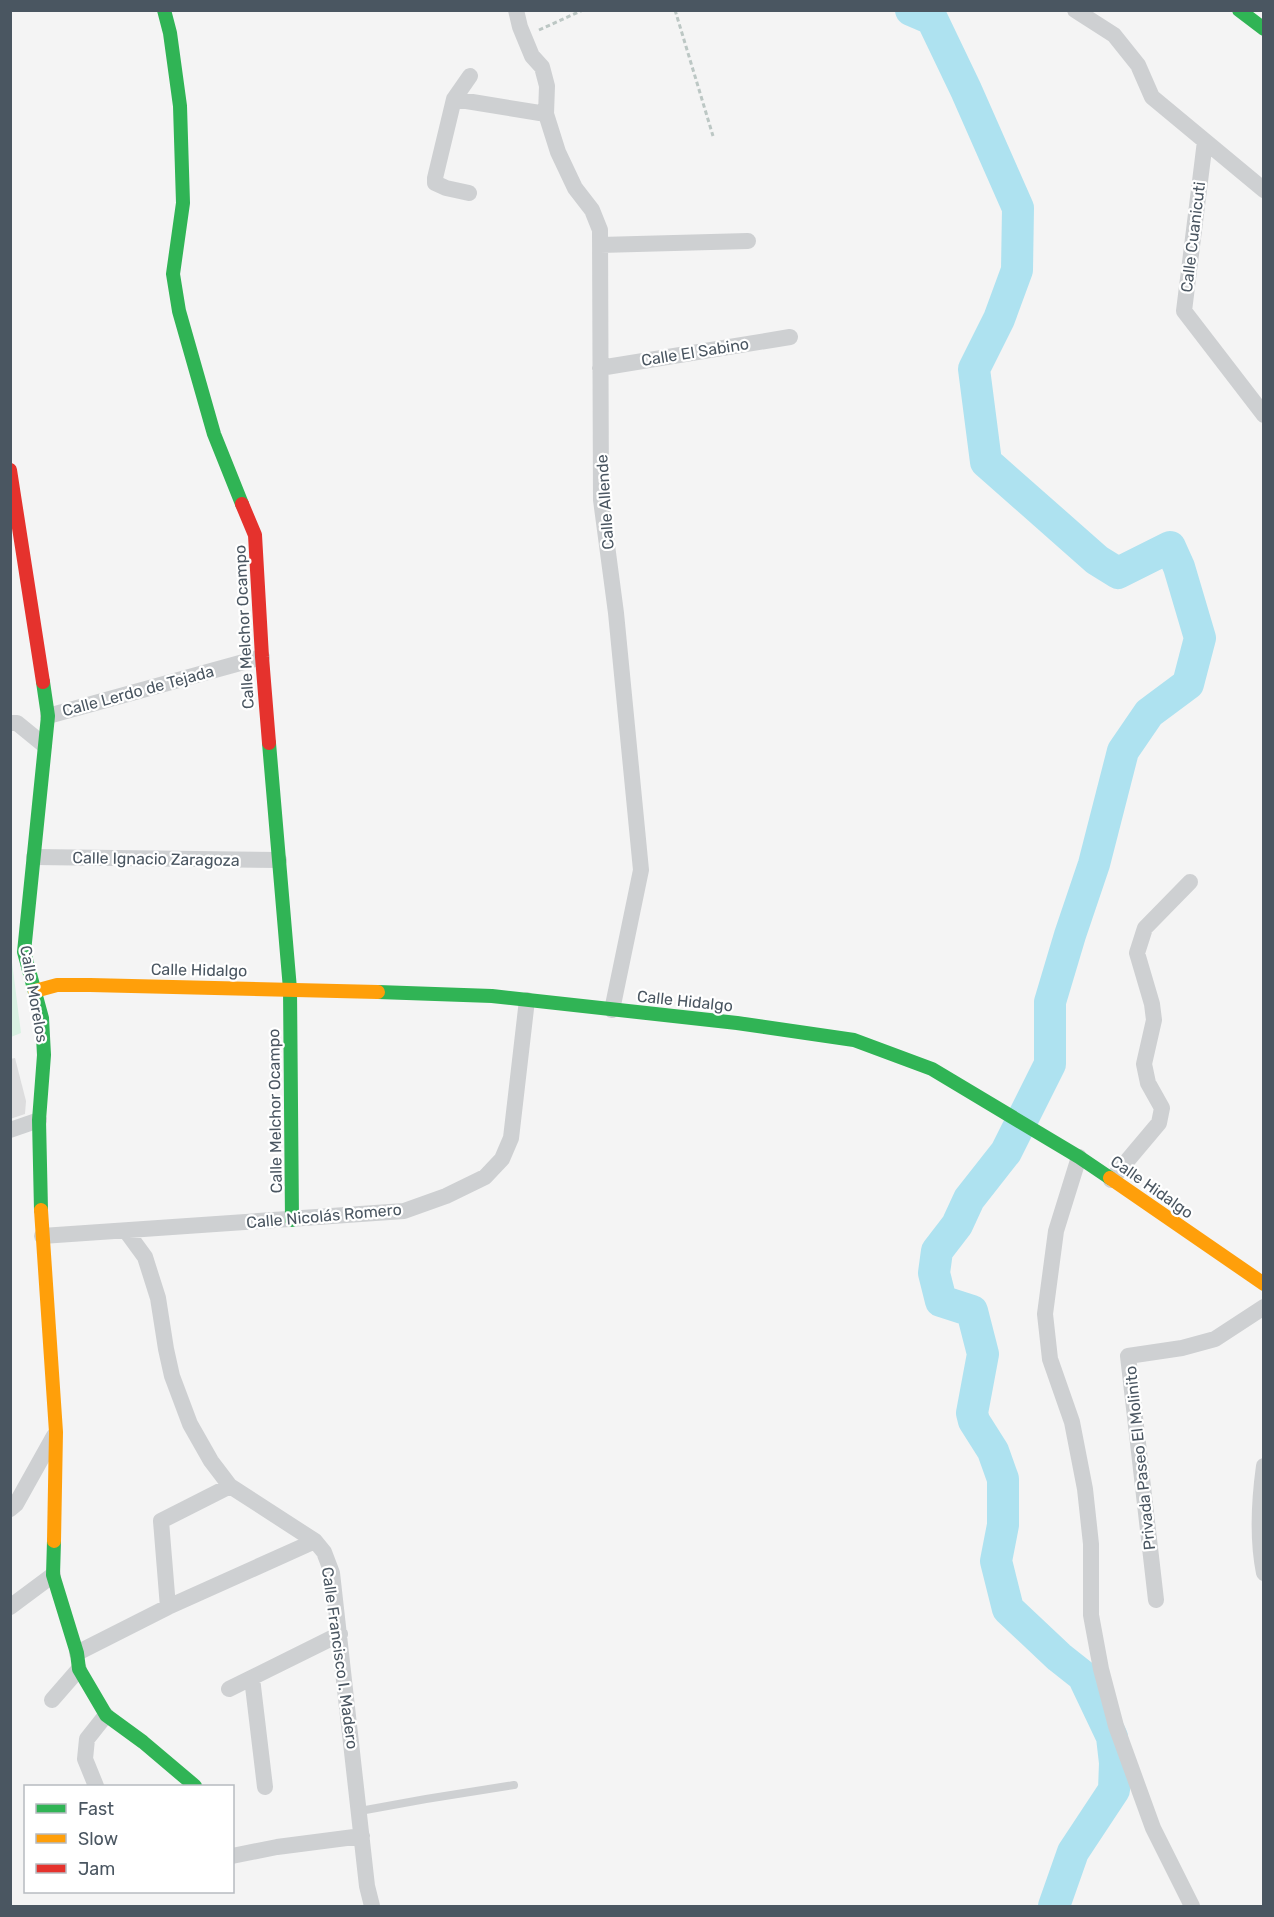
<svg xmlns="http://www.w3.org/2000/svg" width="1274" height="1917" font-family="Rubik,sans-serif">
	<rect width="100%" height="100%" fill="#f4f4f4"/>
	<path fill="#d9f2e3" d="M 11,954 L 21,1033 L 11,1037 L 10,1037 Z"/>
	<g fill="none" stroke-linecap="round" stroke-linejoin="round">
		<path stroke="#aee2f0" stroke-width="32" d="M 911,10 L 932,19 L 966,90 L 1018,208 L 1017,270 L 999,319 L 974,369 L 986,462 L 1097,560 L 1118,573 L 1170,547 L 1179,567 L 1200,638 L 1188,684 L 1149,713 L 1123,751 L 1094,864 L 1070,935 L 1050,1002 L 1050,1064 L 1006,1152 L 969,1199 L 957,1225 L 937,1251 L 934,1273 L 941,1301 L 972,1311 L 983,1354 L 972,1413 L 974,1421 L 993,1451 L 1003,1479 L 1003,1525 L 996,1561 L 1008,1609 L 1059,1657 L 1083,1676 L 1112,1737 L 1115,1763 L 1114,1790 L 1073,1852 L 1054,1906"/>
	</g>
	<path fill="#ddddde" d="M 15,1058 L 26,1101 L 25,1114 L 10,1119 L 10,1059 Z"/>
	<g fill="none" stroke-linecap="round" stroke-linejoin="round">
		<path stroke="#bcc7c4" stroke-width="3" stroke-dasharray="4.5 3" stroke-linecap="butt" d="M 675,10 L 713,136
			M 539,30 L 583,10"/>
		<path stroke="#ced0d2" stroke-width="8" d="M 360,1811 L 426,1799 L 514,1785"/>
		<path stroke="#ced0d2" stroke-width="16" d="M 516,10 L 520,27 L 532,56 L 542,67 L 547,86 L 546,114 L 558,152 L 575,188 L 592,210 L 600,230 L 601,500 L 616,613 L 641,870 L 612,1010
			M 1075,10 L 1114,35 L 1138,65 L 1152,97 L 1264,190
			M 454,99 L 546,114
			M 1205,141 L 1184,311 L 1264,415
			M 469,193 L 446,188 L 435,183 L 435,178 L 454,99 L 470,76
			M 600,245 L 748,241
			M 600,368 L 790,337
			M 48,716 L 262,657
			M 10,723 L 17,723 L 44,745
			M 34,857 L 279,860
			M 10,1130 L 39,1120
			M 1079,1157 L 1056,1231 L 1045,1314 L 1050,1359 L 1072,1422 L 1085,1489 L 1091,1544 L 1091,1615 L 1101,1669 L 1116,1726 L 1153,1828 L 1192,1906
			M 1111,1180 L 1159,1123 L 1162,1108 L 1148,1083 L 1144,1064 L 1154,1020 L 1152,1004 L 1137,953 L 1145,928 L 1190,882
			M 126,1231 L 145,1257 L 158,1298 L 166,1349 L 172,1376 L 190,1424 L 211,1461 L 230,1486 L 315,1541 L 324,1552 L 332,1573 L 367,1886 L 372,1906
			M 42,1236 L 404,1211 L 446,1196 L 485,1177 L 502,1159 L 511,1138 L 527,1000
			M 1264,1466 C 1259,1502 1257,1538 1264,1573
			M 10,1509 L 16,1504 L 54,1436
			M 1156,1600 L 1128,1356 L 1182,1348 L 1215,1339 L 1264,1307
			M 10,1607 L 53,1575
			M 168,1607 L 161,1521 L 230,1486
			M 77,1653 L 168,1607 L 315,1541
			M 252,1678 L 265,1787
			M 229,1689 L 340,1634
			M 52,1700 L 79,1669
			M 96,1786 L 85,1759 L 87,1739 L 106,1715
			M 232,1856 L 277,1847 L 362,1836"/>
		<path stroke="#30b455" stroke-width="14" d="M 164,10 L 170,33 L 180,106 L 183,203 L 173,274 L 179,311 L 214,434 L 242,504
			M 1239,10 L 1264,29
			M 269,743 L 290,989 L 292,1220
			M 378,992 L 492,996 L 737,1023 L 854,1040 L 932,1069 L 1079,1157 L 1110,1178
			M 41,1210 L 39,1120 L 44,1055 L 42,1018 L 24,952 L 48,716 L 43,682
			M 54,1541 L 53,1575 L 77,1653 L 79,1669 L 106,1715 L 143,1742 L 195,1786"/>
		<path stroke="#ff9f0a" stroke-width="14" d="M 35,991 L 57,985 L 90,985 L 378,992
			M 1110,1178 L 1264,1284
			M 41,1210 L 56,1432 L 54,1541"/>
		<path stroke="#e5322d" stroke-width="14" d="M 10,470 L 43,682
			M 242,504 L 255,535 L 262,657 L 269,743"/>
	</g>
	<g text-anchor="middle" dominant-baseline="central" stroke-width="4.5" stroke-linejoin="round" paint-order="stroke">
		<g font-size="16" fill="#4a5661" stroke="#fff">
			<text transform="translate(1193 237) rotate(-83)">Calle Cuanicuti</text>
			<text transform="translate(695 352) rotate(-9)">Calle El Sabino</text>
			<text transform="translate(605 502) rotate(-94)">Calle Allende</text>
			<text transform="translate(244 627) rotate(-93)">Calle Melchor Ocampo</text>
			<text transform="translate(138 691) rotate(-15)">Calle Lerdo de Tejada</text>
			<text transform="translate(156 859) rotate(1)">Calle Ignacio Zaragoza</text>
			<text transform="translate(199 970) rotate(1)">Calle Hidalgo</text>
			<text transform="translate(34 994) rotate(80)">Calle Morelos</text>
			<text transform="translate(685 1001) rotate(6)">Calle Hidalgo</text>
			<text transform="translate(275 1111) rotate(-91)">Calle Melchor Ocampo</text>
			<text transform="translate(1152 1187) rotate(35)">Calle Hidalgo</text>
			<text transform="translate(324 1216) rotate(-5)">Calle Nicolás Romero</text>
			<text transform="translate(1140 1458) rotate(-96)">Privada Paseo El Molinito</text>
			<text transform="translate(340 1658) rotate(82)">Calle Francisco I. Madero</text>
		</g>
	</g>
	<rect width="1274" height="1917" fill="none" stroke="#4a5661" stroke-width="24"/>
	<rect x="24" y="1785" width="210" height="108" fill="#ffffff" stroke="#b7bbc0" stroke-width="1.5"/>
	<rect x="36" y="1804" width="30" height="9" fill="#30b455" stroke="#b7bbc0" stroke-width="1.5"/>
	<text x="78" y="1815" font-size="18" fill="#4a5661">Fast</text>
	<rect x="36" y="1834" width="30" height="9" fill="#ff9f0a" stroke="#b7bbc0" stroke-width="1.5"/>
	<text x="78" y="1845" font-size="18" fill="#4a5661">Slow</text>
	<rect x="36" y="1864" width="30" height="9" fill="#e5322d" stroke="#b7bbc0" stroke-width="1.5"/>
	<text x="78" y="1875" font-size="18" fill="#4a5661">Jam</text>
</svg>
